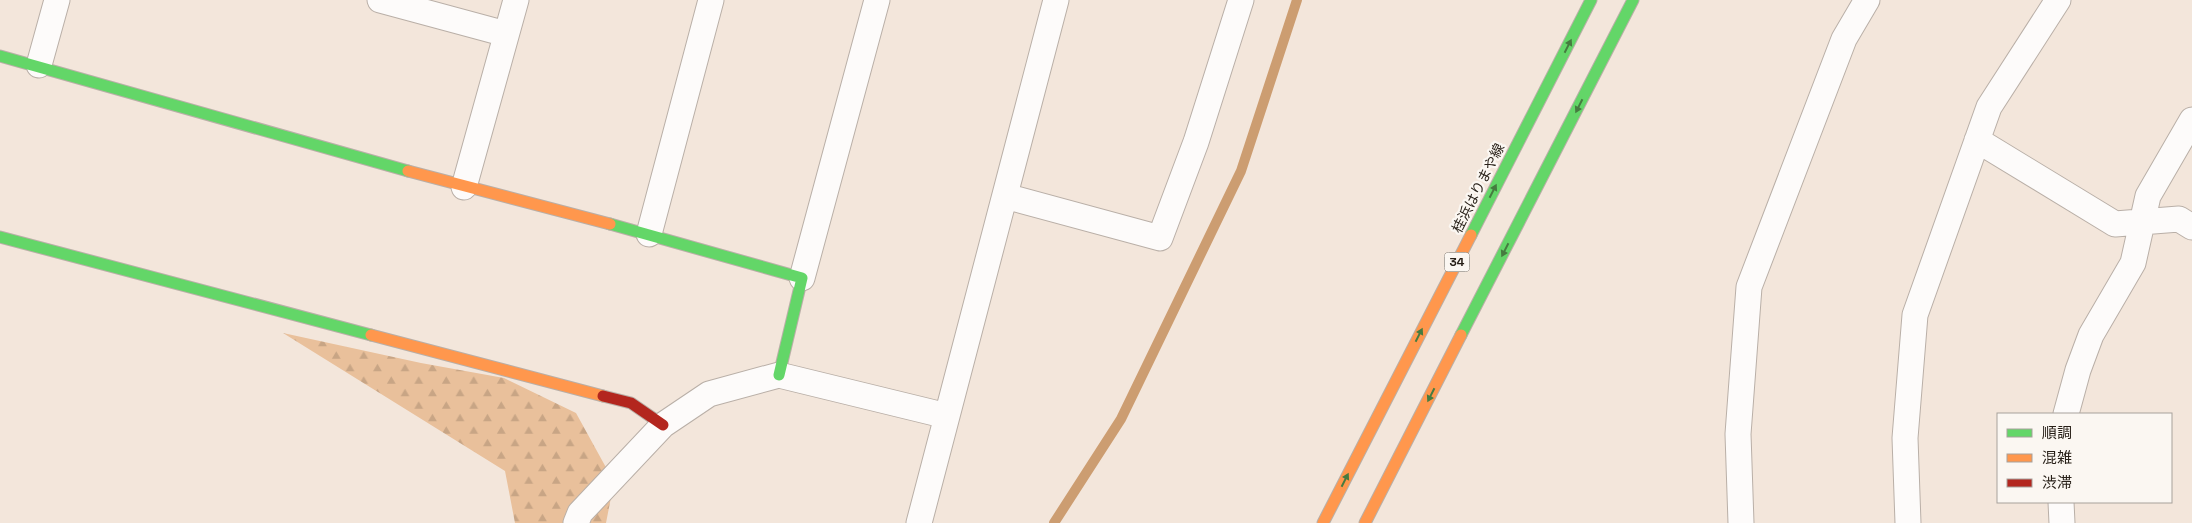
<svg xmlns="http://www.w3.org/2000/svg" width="2192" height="523" font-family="'Space Grotesk','Noto Sans JP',sans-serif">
	<defs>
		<pattern id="forest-firs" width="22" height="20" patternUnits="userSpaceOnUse" patternTransform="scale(1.25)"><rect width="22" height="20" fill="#e9c09b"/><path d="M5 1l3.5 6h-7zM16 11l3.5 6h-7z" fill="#c8a585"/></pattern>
	</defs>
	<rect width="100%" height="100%" fill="#f3e6db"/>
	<path fill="url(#forest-firs)" d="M 283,333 L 421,363 L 504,378 L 576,413 L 614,482 L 606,523 L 515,523 L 505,471 Z"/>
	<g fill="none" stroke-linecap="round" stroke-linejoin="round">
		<path stroke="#cc9d71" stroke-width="10" d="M 1054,523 L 1121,419 L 1241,171 L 1297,0"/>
		<g stroke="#b9afa7" stroke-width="27">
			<path id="street" d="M 380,0 L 506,34
				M 39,65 L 57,0
				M 1977,140 L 2115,224 L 2179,219 L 2192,227
				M 464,187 L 516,0
				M 1005,196 L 1160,238 L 1196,142 L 1241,0
				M 649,234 L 711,0
				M 802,278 L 877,0
				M 2066,414 L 2078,370 L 2091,335 L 2133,263 L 2148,196 L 2192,120
				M 2061,502 L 2062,523
				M 576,523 L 580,513 L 663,425 L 709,394 L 779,375 L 947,416
				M 919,523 L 1056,0
				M 1741,523 L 1738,434 L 1749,287 L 1844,39 L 1867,0
				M 1908,523 L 1905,438 L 1915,315 L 1989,107 L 2058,0"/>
		</g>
		<g stroke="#b9afa7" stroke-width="13">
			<path id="fast" d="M 0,56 L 408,171
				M 610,224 L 802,278 L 779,375
				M 1471,235 L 1591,0
				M 0,237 L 371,335
				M 1461,335 L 1633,0"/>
		</g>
		<g stroke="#b9afa7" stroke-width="13">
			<path id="slow" d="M 408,171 L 610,224
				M 371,335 L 603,396
				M 1323,523 L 1471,235
				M 1365,523 L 1461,335"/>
		</g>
		<g stroke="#b9afa7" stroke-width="13">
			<path id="jam" d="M 603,396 L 631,403 L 663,425"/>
		</g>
		<use href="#street" stroke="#fdfbfa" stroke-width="25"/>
		<use href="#fast" stroke="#63d668" stroke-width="11"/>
		<use href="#slow" stroke="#ff974d" stroke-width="11"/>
		<use href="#jam" stroke="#b3261e" stroke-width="11"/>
	</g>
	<defs><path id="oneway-solid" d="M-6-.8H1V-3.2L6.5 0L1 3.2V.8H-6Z" transform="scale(1.25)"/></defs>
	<g fill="#467b40">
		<use href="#oneway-solid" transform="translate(1568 46) rotate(-63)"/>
		<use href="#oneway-solid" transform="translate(1579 106) rotate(117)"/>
		<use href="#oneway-solid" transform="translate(1493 191) rotate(-63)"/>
		<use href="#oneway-solid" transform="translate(1505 250) rotate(117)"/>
		<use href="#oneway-solid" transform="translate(1419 335) rotate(-63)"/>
		<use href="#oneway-solid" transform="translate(1431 395) rotate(117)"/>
		<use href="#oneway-solid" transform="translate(1345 480) rotate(-63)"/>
	</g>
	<g text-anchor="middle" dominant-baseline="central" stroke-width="4.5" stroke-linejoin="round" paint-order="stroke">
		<rect fill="#fbf7f2" stroke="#676059" stroke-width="1" x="1444.5" y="252.5" width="25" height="19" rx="4"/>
		<g font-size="12" font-weight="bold" fill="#282018">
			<text x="1457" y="262">34</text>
		</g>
		<g font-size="14" fill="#282018" stroke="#fbf7f2">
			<text transform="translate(1478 188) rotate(-63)">桂浜はりまや線</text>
		</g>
	</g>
	<rect x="1997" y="413" width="175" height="90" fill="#fbf7f2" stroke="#a7a19b"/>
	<rect x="2007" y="429" width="25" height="8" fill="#63d668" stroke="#a7a19b"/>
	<text x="2042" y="438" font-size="15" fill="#282018">順調</text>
	<rect x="2007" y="454" width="25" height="8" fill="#ff974d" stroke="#a7a19b"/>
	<text x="2042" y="463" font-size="15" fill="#282018">混雑</text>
	<rect x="2007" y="479" width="25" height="8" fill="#b3261e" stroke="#a7a19b"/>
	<text x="2042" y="488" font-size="15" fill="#282018">渋滞</text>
</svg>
